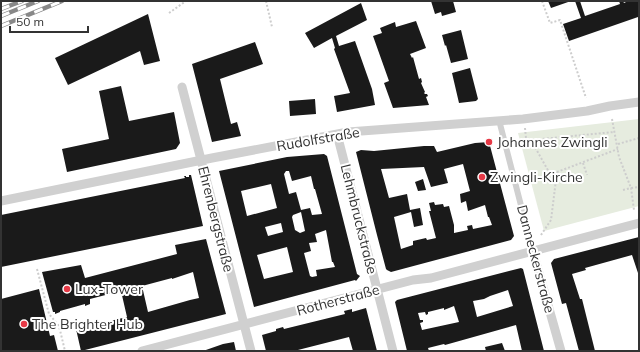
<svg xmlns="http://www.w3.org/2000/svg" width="640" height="352" font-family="Mulish,sans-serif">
	<rect width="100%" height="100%" fill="#fff"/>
	<path fill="#e6ecdf" d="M 639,119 L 639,206 L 544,231 L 518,133 Z"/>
	<path fill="#1a1a1a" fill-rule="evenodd" d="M 431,1 L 453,1 L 456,12 L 442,16 L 441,12 L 435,14 Z
		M 548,1 L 571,1 L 551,8 Z
		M 575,1 L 580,1 L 585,16 L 620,4 L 619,1 L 623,1 L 624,3 L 628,1 L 639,1 L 639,20 L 638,17 L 569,41 L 563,24 L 581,18 Z
		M 361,3 L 367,20 L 336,36 L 339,46 L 355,41 L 372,89 L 375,105 L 337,112 L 334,96 L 350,93 L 334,49 L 335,48 L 332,38 L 314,48 L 305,33 Z
		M 148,14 L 160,61 L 144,65 L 140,51 L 68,85 L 55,58 Z
		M 416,21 L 426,48 L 410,54 L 412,58 L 413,57 L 419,79 L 421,78 L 422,82 L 421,83 L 425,92 L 424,93 L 425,94 L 427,94 L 428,96 L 426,97 L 429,105 L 393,108 L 384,83 L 389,81 L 373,36 L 382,33 L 380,28 L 395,22 L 396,27 Z
		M 461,30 L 468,59 L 451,63 L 446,45 L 445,46 L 442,35 Z
		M 255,42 L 263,64 L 220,79 L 231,124 L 237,122 L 241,136 L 212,142 L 192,64 Z
		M 470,68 L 478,99 L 476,101 L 459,103 L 452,73 Z
		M 121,86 L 129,121 L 174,112 L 180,143 L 176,149 L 67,172 L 62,149 L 109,139 L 99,91 Z
		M 315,99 L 316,114 L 290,116 L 289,101 Z
		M 489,142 L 514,236 L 511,240 L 391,272 L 387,270 L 386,269 L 377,235 L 356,152 L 361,150 L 374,151 L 424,146 L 434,146 L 437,152 L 475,143 ZM 463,164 L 470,191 L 460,194 L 461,203 L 466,201 L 468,211 L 485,205 L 488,217 L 489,217 L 492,225 L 473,229 L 472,225 L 467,226 L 468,230 L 454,233 L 454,225 L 449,206 L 444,207 L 443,204 L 435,205 L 434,202 L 429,203 L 431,211 L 429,211 L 436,238 L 427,240 L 426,238 L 413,241 L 413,245 L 401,249 L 394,217 L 411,212 L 414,227 L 423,225 L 420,208 L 410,210 L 407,194 L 389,198 L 381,169 L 424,167 L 431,187 L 448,183 L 444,169 Z
		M 324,154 L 327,156 L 357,274 L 360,276 L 356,281 L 355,280 L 254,307 L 219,171 L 287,157 ZM 286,171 L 289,171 L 292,181 L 311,176 L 314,189 L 315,189 L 322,214 L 312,215 L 310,208 L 301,210 L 296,192 L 289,194 L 284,174 ZM 271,184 L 277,208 L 247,216 L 241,191 ZM 301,212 L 305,231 L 300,233 L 295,230 L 292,217 L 293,215 ZM 281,223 L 283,232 L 268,236 L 265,227 ZM 326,230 L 332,262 L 333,262 L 335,267 L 316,270 L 317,276 L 312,277 L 310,276 L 304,253 L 311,251 L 309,243 L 317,242 L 315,234 ZM 287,247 L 293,272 L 264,279 L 257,255 Z
		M 189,175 L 191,175 L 203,226 L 1,267 L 1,215 L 185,178 L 184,176 L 186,176 L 186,177 L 189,177 Z
		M 423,179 L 426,190 L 418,191 L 415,182 Z
		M 639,237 L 639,276 L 632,255 L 585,268 L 586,270 L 572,274 L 580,299 L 582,299 L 595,351 L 579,351 L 566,303 L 562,304 L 551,263 L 554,259 Z
		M 206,239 L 226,314 L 81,351 L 76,329 L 127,317 L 121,291 L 90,299 L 90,304 L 85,306 L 85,304 L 60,311 L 60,312 L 55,314 L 55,312 L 53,312 L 42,272 L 81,265 L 85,278 L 177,254 L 175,245 ZM 193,272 L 199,298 L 190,300 L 148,312 L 142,286 L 172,278 L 172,279 Z
		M 521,268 L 523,269 L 544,351 L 522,351 L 516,325 L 445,345 L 444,344 L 428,348 L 429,351 L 407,351 L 395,302 L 397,300 ZM 508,290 L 513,306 L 477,317 L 473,301 L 484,299 L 490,296 ZM 454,306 L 459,322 L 422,330 L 420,323 L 423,322 L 423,320 L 420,320 L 418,313 L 425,312 L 426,315 L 428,314 L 428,312 L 444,308 L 444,310 Z
		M 39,289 L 50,336 L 54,335 L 58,351 L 1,351 L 1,299 Z
		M 366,308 L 377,351 L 353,351 L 349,337 L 294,351 L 266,351 L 262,335 L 276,331 L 276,329 L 283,327 L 284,329 L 345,314 L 344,311 L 352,309 L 352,312 Z
		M 234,342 L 236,351 L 203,351 L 223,344 Z
		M 502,343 L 505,351 L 486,351 L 485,347 Z"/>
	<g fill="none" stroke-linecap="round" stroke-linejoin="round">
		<path stroke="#cdcdcd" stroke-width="2" stroke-dasharray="2 2" stroke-linecap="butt" d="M 266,1 L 272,27
			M 542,1 L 550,23 L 560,20 L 586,98
			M 169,13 L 186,1
			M 612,119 L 619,157 L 631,188 L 639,187
			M 525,128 L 526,138 L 531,140 L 549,172 L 557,172 L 618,149
			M 531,140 L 614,132
			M 618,144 L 639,138
			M 583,163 L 587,175
			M 623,190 L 631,188 L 634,210
			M 541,235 L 551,220 L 557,172
			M 37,269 L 49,314 L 59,326 L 65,351
			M 191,350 L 191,351"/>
		<path stroke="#d0d0d0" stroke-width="6" d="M 499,120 L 533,252"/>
		<path stroke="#d0d0d0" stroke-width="9" d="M 182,87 L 251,351
			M 337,134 L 393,351
			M 1,201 L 212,158 L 348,132 L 523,119 L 587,111 L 610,106 L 639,102
			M 533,252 L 561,351
			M 142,351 L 413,280 L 431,278 L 639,223"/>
		<g stroke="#888" stroke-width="4.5">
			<path id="rail" d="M 1,9 L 22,1
				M 1,16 L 38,1
				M 1,26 L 62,1"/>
		</g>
		<use href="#rail" stroke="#fff" stroke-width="3" stroke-dasharray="9" stroke-linecap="butt"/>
	</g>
	<g fill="#e63946" stroke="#fff" stroke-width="1.5">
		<circle cx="489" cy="142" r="4"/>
		<circle cx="482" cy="177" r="4"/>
		<circle cx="67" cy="289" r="4"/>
		<circle cx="24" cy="324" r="4"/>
	</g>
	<g text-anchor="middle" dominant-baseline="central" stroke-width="4" stroke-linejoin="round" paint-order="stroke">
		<g font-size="14" fill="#333" stroke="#fff">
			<text transform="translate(318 139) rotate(-10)">Rudolfstraße</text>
			<text transform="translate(216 219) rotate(76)">Ehrenbergstraße</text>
			<text transform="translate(359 219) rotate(76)">Lehmbruckstraße</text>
			<text transform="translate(536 259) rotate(75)">Danneckerstraße</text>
			<text transform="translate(338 300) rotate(-15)">Rotherstraße</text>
		</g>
		<g font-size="14" fill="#333" stroke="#fff" text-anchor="start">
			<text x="497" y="142">Johannes Zwingli</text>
			<text x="490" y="177">Zwingli-Kirche</text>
			<text x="75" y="289">Lux-Tower</text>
			<text x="32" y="324">The Brighter Hub</text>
		</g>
	</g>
	<rect width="640" height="352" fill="none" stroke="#333333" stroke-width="4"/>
	<path d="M10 26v6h78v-6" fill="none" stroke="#333333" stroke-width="2"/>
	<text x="16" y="26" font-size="12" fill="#333333" stroke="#ffffff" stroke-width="3" paint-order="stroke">50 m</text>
</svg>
